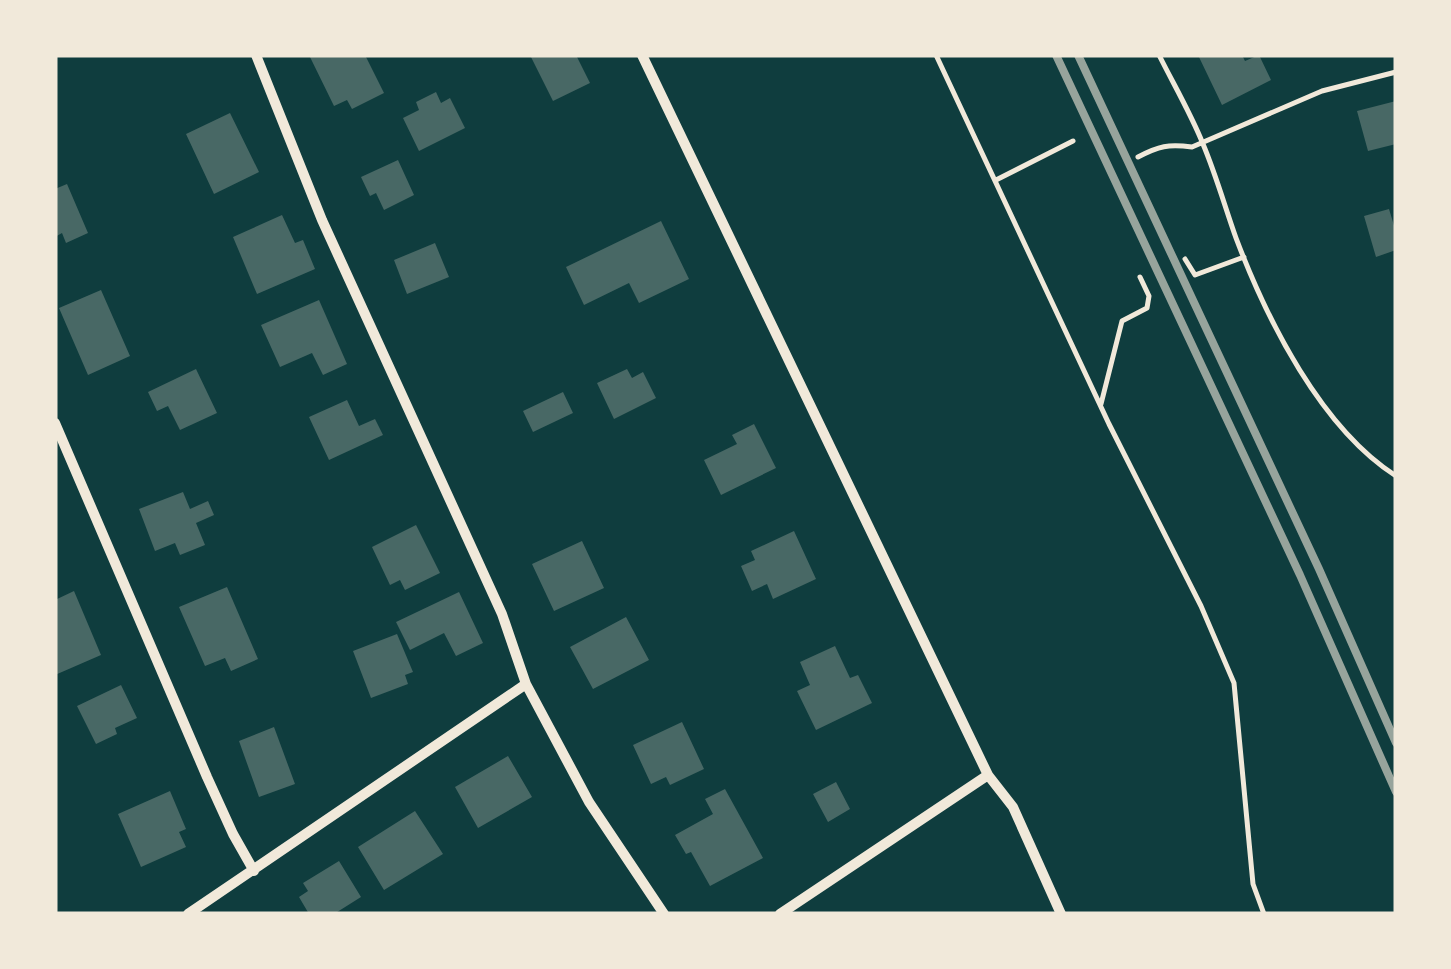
<svg xmlns="http://www.w3.org/2000/svg" width="1451" height="969" font-family="'Source Sans 3',sans-serif">
	<rect width="100%" height="100%" fill="#0f3d3e"/>
	<path fill="#486865" d="M 315,55 L 365,55 L 384,93 L 352,109 L 347,100 L 334,106 L 310,57 Z
		M 530,55 L 576,55 L 590,83 L 553,101 Z
		M 1198,55 L 1242,55 L 1245,61 L 1259,55 L 1271,80 L 1222,105 Z
		M 436,92 L 441,103 L 450,98 L 465,128 L 419,151 L 403,118 L 419,110 L 416,102 Z
		M 1396,101 L 1396,144 L 1368,151 L 1357,111 Z
		M 230,113 L 259,172 L 214,194 L 186,134 Z
		M 398,160 L 414,195 L 384,210 L 376,193 L 370,196 L 361,177 Z
		M 67,184 L 88,233 L 66,243 L 62,233 L 55,237 L 55,189 Z
		M 1389,209 L 1396,232 L 1396,250 L 1376,257 L 1364,216 Z
		M 282,215 L 295,243 L 303,240 L 315,269 L 257,294 L 233,237 Z
		M 661,221 L 689,279 L 639,303 L 629,283 L 584,305 L 566,267 Z
		M 435,243 L 449,277 L 407,294 L 394,260 Z
		M 101,290 L 130,356 L 88,375 L 59,308 Z
		M 319,300 L 347,364 L 323,375 L 312,353 L 280,367 L 261,325 Z
		M 196,369 L 217,413 L 180,430 L 168,406 L 157,411 L 148,392 Z
		M 627,369 L 632,378 L 643,372 L 656,398 L 614,419 L 597,383 Z
		M 563,392 L 573,413 L 533,432 L 523,411 Z
		M 347,400 L 359,426 L 375,419 L 383,435 L 329,460 L 309,417 Z
		M 754,424 L 776,468 L 721,495 L 704,460 L 737,444 L 732,435 Z
		M 183,492 L 190,509 L 208,501 L 214,515 L 196,523 L 205,545 L 180,555 L 175,543 L 155,551 L 139,509 Z
		M 416,525 L 440,573 L 405,590 L 400,580 L 390,585 L 372,547 Z
		M 794,531 L 816,579 L 773,599 L 767,584 L 752,591 L 741,566 L 755,560 L 751,551 Z
		M 582,541 L 604,588 L 554,611 L 532,564 Z
		M 227,587 L 258,659 L 231,671 L 225,658 L 205,666 L 179,607 Z
		M 74,591 L 101,655 L 55,675 L 55,600 Z
		M 459,592 L 483,643 L 456,656 L 444,633 L 410,650 L 396,622 Z
		M 626,617 L 649,660 L 593,689 L 570,647 Z
		M 397,634 L 413,672 L 405,675 L 408,684 L 371,698 L 353,651 Z
		M 835,646 L 850,678 L 858,675 L 872,703 L 816,730 L 797,691 L 810,685 L 800,662 Z
		M 121,685 L 137,718 L 115,728 L 117,734 L 96,744 L 77,706 Z
		M 682,722 L 704,769 L 670,785 L 666,777 L 651,784 L 633,745 Z
		M 274,727 L 295,784 L 259,797 L 239,741 Z
		M 508,756 L 532,797 L 478,828 L 455,787 Z
		M 836,782 L 850,809 L 828,822 L 813,794 Z
		M 725,789 L 763,858 L 710,886 L 691,852 L 686,854 L 675,835 L 713,814 L 705,799 Z
		M 170,791 L 186,829 L 179,832 L 186,847 L 141,867 L 118,814 Z
		M 415,811 L 443,854 L 384,890 L 358,847 Z
		M 339,861 L 361,897 L 334,914 L 309,914 L 299,897 L 308,891 L 303,883 Z"/>
	<g fill="none" stroke-linecap="round" stroke-linejoin="round">
		<path stroke="#f1e9da" stroke-width="5" d="M 936,55 L 1109,424 L 1201,606 L 1234,683 L 1253,884 L 1264,914
			M 1159,55 C 1174,85 1191,114 1203,144 C 1216,175 1225,207 1236,238 C 1267,320 1321,428 1396,476
			M 1138,157 C 1159,146 1168,144 1192,147 L 1322,91 L 1396,72
			M 996,180 L 1073,141
			M 1185,259 L 1195,275 L 1244,257
			M 1101,404 L 1122,321 L 1147,308 L 1149,296 L 1140,277"/>
		<path stroke="#f1e9da" stroke-width="10" d="M 256,55 L 322,220 L 502,614 L 526,684 L 589,802 L 664,914
			M 642,55 L 988,775 L 1013,807 L 1061,914
			M 55,423 L 207,777 L 233,834 L 254,871
			M 188,914 L 526,684
			M 780,914 L 988,775"/>
		<path stroke="#97a49c" stroke-width="8" d="M 1056,55 L 1300,575 L 1396,792
			M 1078,55 L 1319,569 L 1396,743"/>
	</g>
	<rect width="1451" height="969" fill="none" stroke="#f1e9da" stroke-width="115"/>
</svg>
